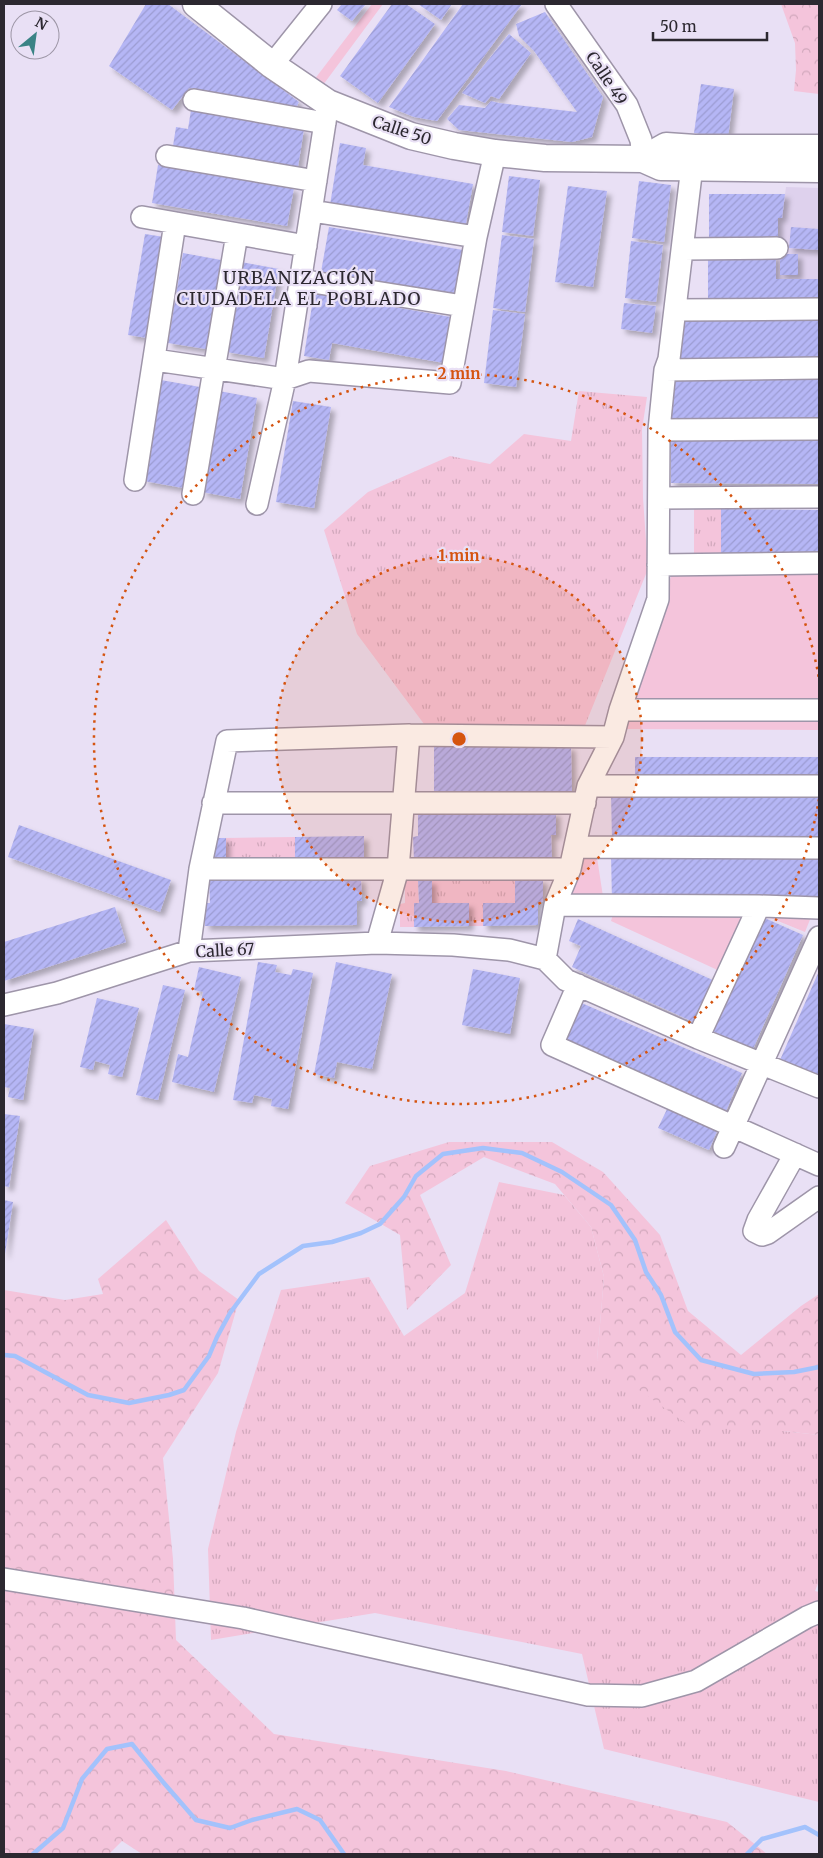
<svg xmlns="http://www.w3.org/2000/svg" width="823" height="1858" font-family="Merriweather,serif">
	<defs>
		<pattern id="grass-tufts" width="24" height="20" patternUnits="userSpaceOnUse" patternTransform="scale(1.25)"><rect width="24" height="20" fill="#f4c4db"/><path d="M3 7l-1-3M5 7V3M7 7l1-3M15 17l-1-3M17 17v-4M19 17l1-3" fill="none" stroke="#d1a8bc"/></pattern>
		<pattern id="forest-crowns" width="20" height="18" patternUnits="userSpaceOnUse" patternTransform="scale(1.25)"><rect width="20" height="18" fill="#f4c4db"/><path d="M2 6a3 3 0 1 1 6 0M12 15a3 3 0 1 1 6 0" fill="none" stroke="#d1a8bc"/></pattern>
		<pattern id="building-hatch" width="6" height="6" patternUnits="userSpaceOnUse" patternTransform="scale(1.25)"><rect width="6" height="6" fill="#b5b6f5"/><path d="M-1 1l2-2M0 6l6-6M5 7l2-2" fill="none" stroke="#9c9cd2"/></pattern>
		<filter id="shadow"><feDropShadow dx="4.5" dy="4.5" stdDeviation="2.5" flood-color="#0004"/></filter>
	</defs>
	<rect width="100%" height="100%" fill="#e9e0f5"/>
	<path fill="#ded1ed" d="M 786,187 L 819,188 L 819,279 L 776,279 L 778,218 L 782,217 Z"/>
	<path fill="url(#grass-tufts)" d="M 579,391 L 647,397 L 642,429 L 643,498 L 648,569 L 584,728 L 424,724 L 357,634 L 324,530 L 368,492 L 450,456 L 490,464 L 524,434 L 571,441 Z
		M 694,509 L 721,509 L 721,557 L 694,557 Z
		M 295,837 L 295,860 L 226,861 L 226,838 Z
		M 515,879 L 515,903 L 483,903 L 483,926 L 469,926 L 469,903 L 432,903 L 432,880 Z
		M 405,880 L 418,880 L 419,903 L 414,904 L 414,927 L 400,927 L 400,904 L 405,903 Z
		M 499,1182 L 564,1195 L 591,1227 L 604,1277 L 597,1360 L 783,1431 L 819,1435 L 819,1581 L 815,1591 L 819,1592 L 819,1802 L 604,1749 L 582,1654 L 375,1613 L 211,1640 L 208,1549 L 236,1432 L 281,1290 L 369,1277 L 404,1336 L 465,1293 Z"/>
	<path fill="url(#forest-crowns)" d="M 781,4 L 819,4 L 819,94 L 794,91 L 796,70 L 795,43 Z
		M 449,1142 L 552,1142 L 603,1172 L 660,1235 L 688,1311 L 741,1355 L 801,1306 L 819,1294 L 819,1435 L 783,1431 L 691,1427 L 597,1360 L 604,1277 L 591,1227 L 555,1184 L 484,1157 L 420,1195 L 451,1265 L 407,1310 L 400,1235 L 345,1203 L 370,1166 Z
		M 166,1220 L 199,1271 L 239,1300 L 218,1373 L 163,1458 L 173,1559 L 176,1640 L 274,1734 L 506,1771 L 727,1822 L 767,1854 L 142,1854 L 122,1841 L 109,1854 L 4,1854 L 4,1290 L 65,1300 L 103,1294 L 98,1279 Z"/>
	<path fill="#f4c4db" d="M 372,4 L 383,4 L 323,85 L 314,80 Z
		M 819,569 L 819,730 L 624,729 L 672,573 Z
		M 596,851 L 604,903 L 572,897 L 582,853 Z
		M 614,911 L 749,911 L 724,973 L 611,921 Z
		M 813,912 L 805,932 L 761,914 Z"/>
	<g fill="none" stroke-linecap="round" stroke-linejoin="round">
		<path stroke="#a3c2fc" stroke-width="4.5" d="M 4,1355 L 15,1356 L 88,1395 L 129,1403 L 169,1395 L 184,1390 L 209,1356 L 217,1337 L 230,1313 L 259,1274 L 303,1246 L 332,1242 L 361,1233 L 380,1224 L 404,1197 L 416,1176 L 443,1154 L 483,1148 L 522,1153 L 562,1172 L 611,1205 L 635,1240 L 646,1272 L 661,1295 L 675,1332 L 701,1360 L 754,1374 L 794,1372 L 819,1367
			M 33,1854 L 63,1828 L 82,1779 L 107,1749 L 132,1744 L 163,1782 L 196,1820 L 230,1828 L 252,1820 L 297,1809 L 320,1820 L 344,1854
			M 747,1854 L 762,1839 L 805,1827 L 819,1835"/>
	</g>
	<path fill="url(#building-hatch)" filter="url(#shadow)" d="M 146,4 L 168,4 L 299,102 L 295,110 L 189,88 L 172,110 L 109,66 Z
		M 342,4 L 366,4 L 352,21 L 337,10 Z
		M 392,4 L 406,4 L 435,24 L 378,103 L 340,76 Z
		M 418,4 L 452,4 L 441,20 Z
		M 463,4 L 522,4 L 437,121 L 414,117 L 389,107 Z
		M 545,12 L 603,97 L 592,137 L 572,142 L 459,130 L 447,119 L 459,105 L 485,108 L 491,101 L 499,103 L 577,112 L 534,51 L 519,36 L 516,24 Z
		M 509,34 L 531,53 L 499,99 L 491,96 L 485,103 L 462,93 Z
		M 701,84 L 734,89 L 728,138 L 694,133 Z
		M 191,110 L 304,129 L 298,167 L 173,146 L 176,127 L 188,129 Z
		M 340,143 L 366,148 L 363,165 L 473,184 L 465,229 L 330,205 Z
		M 158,165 L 294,188 L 287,226 L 152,203 Z
		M 509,176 L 540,180 L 533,236 L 502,232 Z
		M 639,181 L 671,185 L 664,242 L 632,238 Z
		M 568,186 L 607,191 L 593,287 L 555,282 Z
		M 709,194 L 785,194 L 782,218 L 778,218 L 778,242 L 709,242 Z
		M 329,227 L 463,250 L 455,296 L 321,272 Z
		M 791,227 L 819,229 L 819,250 L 789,248 Z
		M 145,234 L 164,237 L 147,338 L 128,335 Z
		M 502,235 L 534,239 L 525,312 L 493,308 Z
		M 631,241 L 663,245 L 656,302 L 625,298 Z
		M 183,253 L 221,260 L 206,349 L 168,343 Z
		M 780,254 L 798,254 L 798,275 L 780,275 Z
		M 708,255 L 776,255 L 776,279 L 819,279 L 819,303 L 708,302 Z
		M 241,262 L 279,269 L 264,358 L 226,352 Z
		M 314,293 L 451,317 L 444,363 L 332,343 L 329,360 L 304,356 Z
		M 624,303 L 656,306 L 652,333 L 621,329 Z
		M 493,310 L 525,314 L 516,387 L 484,383 Z
		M 681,316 L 819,317 L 819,364 L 681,364 Z
		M 671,376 L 819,377 L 819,425 L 671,424 Z
		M 161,380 L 200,387 L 183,488 L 144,481 Z
		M 219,391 L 257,398 L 240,499 L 202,492 Z
		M 293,401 L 331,407 L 314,508 L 276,502 Z
		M 671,436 L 819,437 L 819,484 L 671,483 Z
		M 721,509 L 819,510 L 819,558 L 721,557 Z
		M 571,746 L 572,792 L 434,794 L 434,747 Z
		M 635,757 L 819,757 L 819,781 L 635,780 Z
		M 819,792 L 819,838 L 612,840 L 611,794 Z
		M 556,812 L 556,835 L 551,835 L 552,858 L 414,860 L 413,837 L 418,836 L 418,813 Z
		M 19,825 L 171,880 L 160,912 L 8,857 Z
		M 364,836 L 364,859 L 295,860 L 295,837 Z
		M 212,838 L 226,838 L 226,861 L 213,861 Z
		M 818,853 L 819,899 L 612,901 L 611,854 Z
		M 361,878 L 362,901 L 357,901 L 357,925 L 205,926 L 205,903 L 210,903 L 209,879 Z
		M 515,879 L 543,879 L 543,902 L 538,902 L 538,925 L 483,926 L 483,903 L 515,903 Z
		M 418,880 L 432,880 L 432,903 L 469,903 L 469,926 L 414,927 L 414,903 L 419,903 Z
		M 115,907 L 126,942 L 4,981 L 4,942 Z
		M 760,916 L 803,935 L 753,1049 L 710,1030 Z
		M 578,919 L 717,982 L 698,1024 L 572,967 L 581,946 L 569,941 Z
		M 258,962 L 277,965 L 275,972 L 291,975 L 293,969 L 313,973 L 288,1109 L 271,1106 L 272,1099 L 254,1095 L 252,1103 L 233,1100 Z
		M 336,962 L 392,974 L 372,1069 L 337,1062 L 334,1078 L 314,1074 Z
		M 199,967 L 241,977 L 214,1092 L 172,1082 L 178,1054 L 188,1057 L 203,992 L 194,990 Z
		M 473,969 L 520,978 L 510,1034 L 462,1025 Z
		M 819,971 L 819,1077 L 780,1060 Z
		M 163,985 L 185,990 L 158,1100 L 136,1095 Z
		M 97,998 L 139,1008 L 122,1077 L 108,1074 L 110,1065 L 95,1061 L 93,1070 L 80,1067 Z
		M 577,1001 L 742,1073 L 724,1116 L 559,1044 Z
		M 4,1024 L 34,1029 L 23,1100 L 8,1097 L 10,1088 L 4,1087 Z
		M 668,1107 L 718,1129 L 709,1150 L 658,1128 Z
		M 4,1114 L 20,1116 L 9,1187 L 4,1186 Z
		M 4,1200 L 13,1202 L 5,1254 L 4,1254 Z"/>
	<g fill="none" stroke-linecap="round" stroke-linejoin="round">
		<g stroke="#9e95a9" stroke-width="24">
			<path id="minor" d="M 556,4 L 627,105 L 641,140 L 643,159
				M 272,65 L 321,4
				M 194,100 L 325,123
				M 167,156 L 316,181
				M 312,211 L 476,237
				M 142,217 L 306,246
				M 683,249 L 777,248
				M 300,280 L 463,306
				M 675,310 L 819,309
				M 155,360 L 285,379 L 309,371 L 450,383 L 476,237 L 495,153
				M 665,370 L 819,368
				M 659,430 L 819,429
				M 135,480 L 175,223
				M 193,494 L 237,234
				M 659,498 L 819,497
				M 257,504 L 285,379 L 328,103
				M 658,565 L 819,563
				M 620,710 L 819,710
				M 588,786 L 819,786
				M 213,803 L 585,803
				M 575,847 L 819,848
				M 200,869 L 570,869
				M 555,905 L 759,906 L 819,908
				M 377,943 L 398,869 L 409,735
				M 189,951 L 200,869 L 227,741 L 409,735 L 613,737
				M 545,959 L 555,905 L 570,869 L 588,786 L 613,737 L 620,710 L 658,599 L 659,430 L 665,370 L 669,359 L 692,166
				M 578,985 L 552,1045 L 819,1165
				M 4,1005 L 57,993 L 189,951 L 377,943 L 453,945 L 509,950 L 545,959 L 566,980 L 698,1038 L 819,1087
				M 698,1038 L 759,906
				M 724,1147 L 819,937
				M 795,1154 L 758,1220 L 754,1231 L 762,1235 L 768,1233 L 819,1197
				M 4,1579 L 243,1618 L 588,1695 L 642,1696 L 696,1681 L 807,1617 L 819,1612"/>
		</g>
		<g stroke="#9e95a9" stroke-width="29">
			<path id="major" d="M 196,4 L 272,65 L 328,103 L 411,136 L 454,146 L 495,153 L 545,158 L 643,159 L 661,167 L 819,169
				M 643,159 L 666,146 L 695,148 L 819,148"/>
		</g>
		<use href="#minor" stroke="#fff" stroke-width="21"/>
		<use href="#major" stroke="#fff" stroke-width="26"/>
	</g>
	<circle cx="459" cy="739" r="183" fill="#d55410" fill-opacity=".12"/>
	<g fill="none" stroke="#d55410" stroke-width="2.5" stroke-dasharray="2.5 5">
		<circle cx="459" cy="739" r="183"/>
		<path d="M819 799A365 365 0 1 1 819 679"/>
	</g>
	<g text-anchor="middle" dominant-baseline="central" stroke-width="4.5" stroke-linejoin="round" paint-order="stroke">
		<g font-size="16" fill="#2c2830" stroke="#e9e0f5">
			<text transform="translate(607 78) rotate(56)">Calle 49</text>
			<text transform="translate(402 130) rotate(18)">Calle 50</text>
			<text transform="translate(225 950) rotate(-3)">Calle 67</text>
		</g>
		<g font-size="18" letter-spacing="1" fill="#2c2830" stroke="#e9e0f5">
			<text x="299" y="277">URBANIZACIÓN<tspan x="299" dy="21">CIUDADELA EL POBLADO</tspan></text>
		</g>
	</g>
	<circle cx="459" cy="739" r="8" fill="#d55410" stroke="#e9e0f5" stroke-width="2.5"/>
	<g font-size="15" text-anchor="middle" font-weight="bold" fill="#d55410" stroke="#e9e0f5" stroke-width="4.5" stroke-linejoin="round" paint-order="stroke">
		<text x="459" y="379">2 min</text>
		<text x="459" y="561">1 min</text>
	</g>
	<rect width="823" height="1858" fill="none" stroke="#2c2830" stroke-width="10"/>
	<g transform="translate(35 35) rotate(29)"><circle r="24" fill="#e9e0f5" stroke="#9d96a6"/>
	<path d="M0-4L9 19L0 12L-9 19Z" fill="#3a8385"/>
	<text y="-8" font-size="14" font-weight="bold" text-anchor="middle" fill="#2c2830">N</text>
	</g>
	<path d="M653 32v8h114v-8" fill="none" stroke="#2c2830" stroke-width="2.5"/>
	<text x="660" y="32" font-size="15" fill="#2c2830" stroke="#e9e0f5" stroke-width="4" paint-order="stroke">50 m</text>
</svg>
